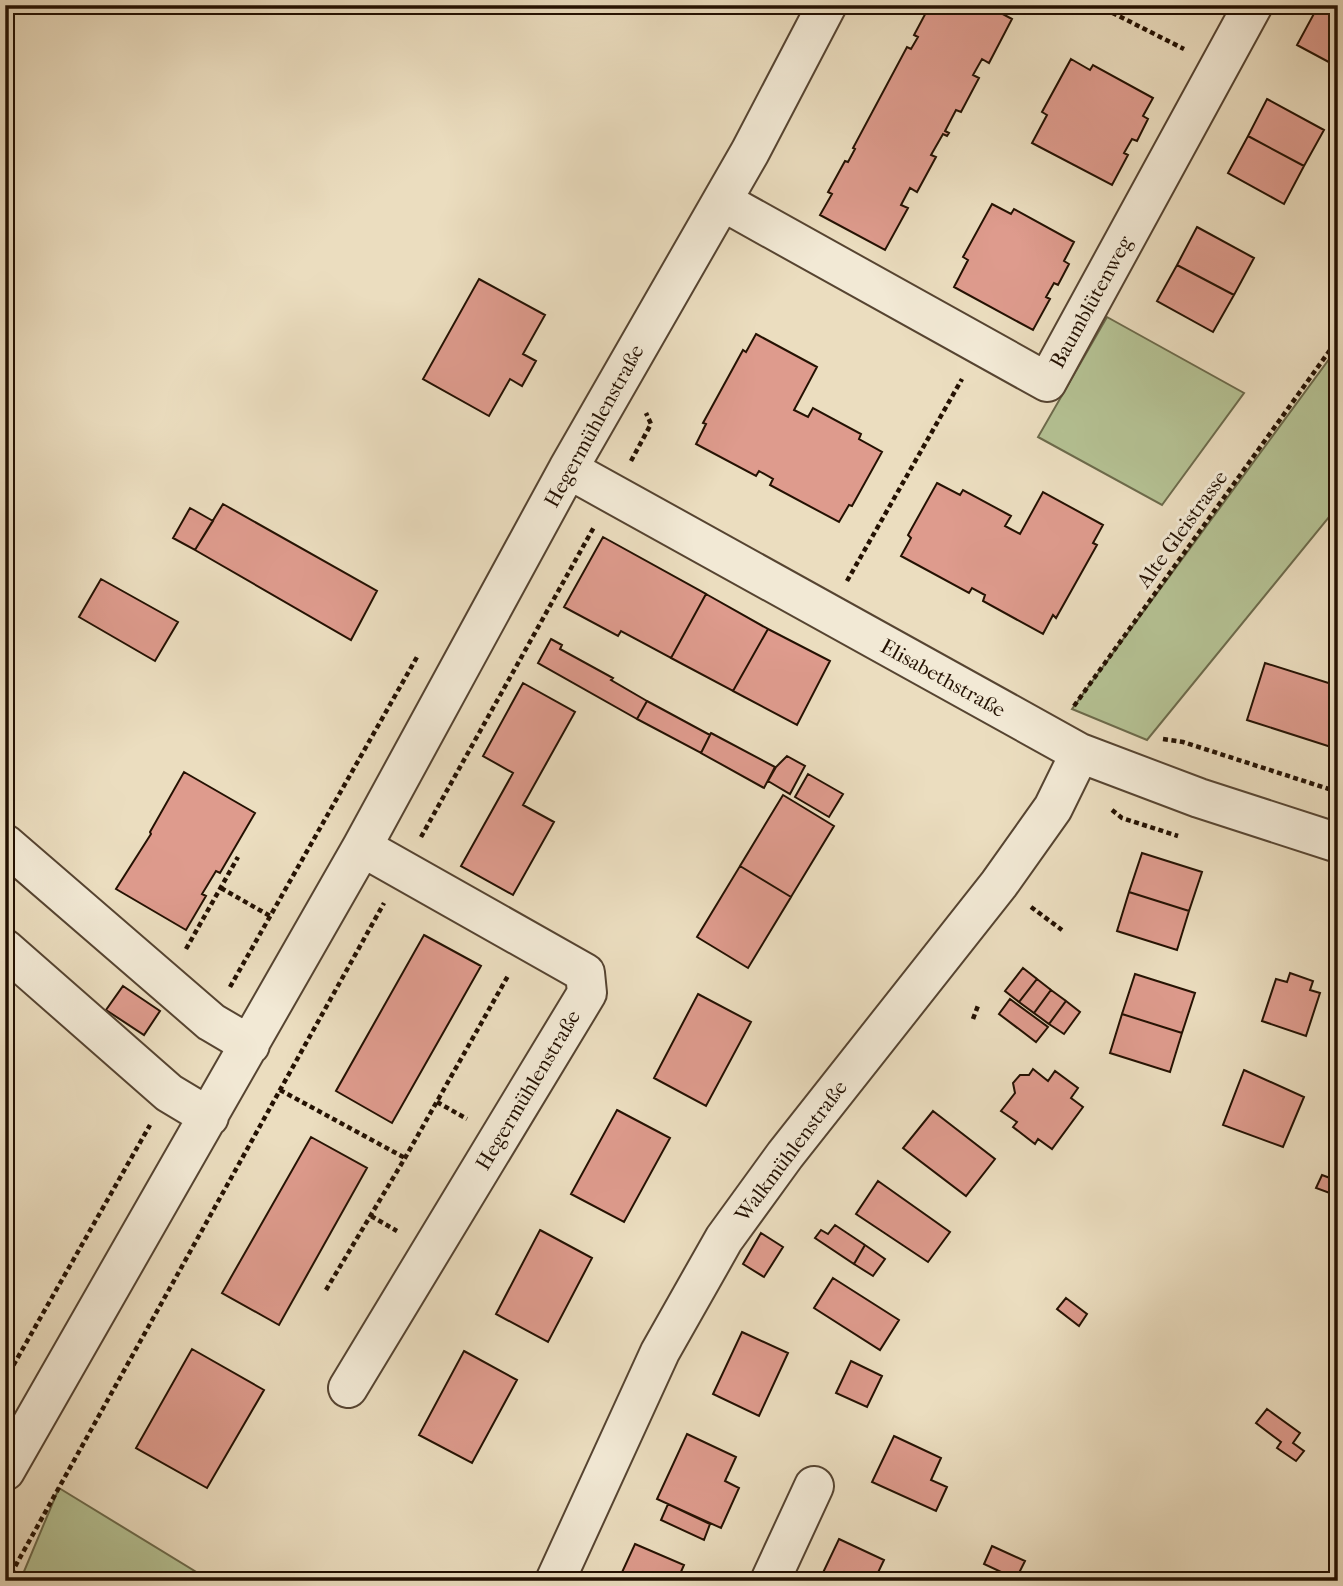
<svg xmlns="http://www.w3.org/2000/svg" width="1343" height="1586" font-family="'IM FELL French Canon',serif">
	<rect width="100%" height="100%" fill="#ebddbf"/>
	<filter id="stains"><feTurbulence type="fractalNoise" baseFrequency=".00286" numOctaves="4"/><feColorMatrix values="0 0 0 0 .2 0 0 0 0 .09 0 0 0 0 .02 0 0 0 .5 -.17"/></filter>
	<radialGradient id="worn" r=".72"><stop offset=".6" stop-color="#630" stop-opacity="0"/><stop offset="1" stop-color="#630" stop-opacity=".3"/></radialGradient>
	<path fill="#b5c294" stroke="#6c6a4b" stroke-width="2" d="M 1107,317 L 1244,393 L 1162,505 L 1038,437 Z
		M 1338,347 L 1338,506 L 1147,740 L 1072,709 Z
		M 59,1488 L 211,1581 L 20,1581 Z"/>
	<path fill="#de9b8d" stroke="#241102" stroke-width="2" d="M 930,5 L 986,5 L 1012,19 L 989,63 L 982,59 L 973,75 L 979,78 L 961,112 L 956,110 L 945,131 L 949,133 L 947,136 L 943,134 L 931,155 L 936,157 L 917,192 L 910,188 L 901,205 L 908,208 L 885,250 L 820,215 L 832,194 L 828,192 L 845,161 L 848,162 L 855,149 L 853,148 L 907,47 L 911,49 L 918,37 L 914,35 Z
		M 1192,5 L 1211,5 L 1206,13 Z
		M 1319,5 L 1338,5 L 1338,19 L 1317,8 Z
		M 1317,8 L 1338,19 L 1338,67 L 1297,45 Z
		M 1071,59 L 1090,70 L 1093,65 L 1153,98 L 1143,116 L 1148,119 L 1137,141 L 1132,139 L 1124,153 L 1128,155 L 1112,185 L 1032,143 L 1047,115 L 1042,112 Z
		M 1267,99 L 1324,130 L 1304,166 L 1248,136 Z
		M 1248,136 L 1304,166 L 1284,204 L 1228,173 Z
		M 992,204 L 1011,214 L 1014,209 L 1074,242 L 1064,261 L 1069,264 L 1058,285 L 1054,283 L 1046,297 L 1050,299 L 1033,330 L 954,287 L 968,260 L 963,257 Z
		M 1197,227 L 1254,258 L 1234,295 L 1177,265 Z
		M 1177,265 L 1234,295 L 1213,332 L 1157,301 Z
		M 479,279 L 545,315 L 523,354 L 536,361 L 522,386 L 510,379 L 489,416 L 423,379 Z
		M 756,334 L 817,367 L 794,410 L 808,417 L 813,408 L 861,434 L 859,439 L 882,452 L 852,506 L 849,505 L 839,522 L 770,485 L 773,479 L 759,471 L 756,476 L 696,444 L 706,424 L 703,423 L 743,350 L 746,352 Z
		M 937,483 L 960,495 L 963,490 L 1011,516 L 1005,526 L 1020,534 L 1043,492 L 1103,525 L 1093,543 L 1097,545 L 1056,618 L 1053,615 L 1043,634 L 983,601 L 985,595 L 972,588 L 969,593 L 901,556 L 911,538 L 908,535 Z
		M 223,504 L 377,591 L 351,640 L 195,550 Z
		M 190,508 L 213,521 L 195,550 L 173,538 Z
		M 603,537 L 706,594 L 671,658 L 621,631 L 618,636 L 564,607 Z
		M 101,579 L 178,622 L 155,661 L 79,617 Z
		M 706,594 L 768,629 L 733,691 L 671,658 Z
		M 768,629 L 830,661 L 797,725 L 733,691 Z
		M 551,639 L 562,645 L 560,649 L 613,678 L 611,680 L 647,701 L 637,719 L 538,663 Z
		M 1265,663 L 1338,686 L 1338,726 L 1331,747 L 1247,720 Z
		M 523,683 L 575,712 L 523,805 L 554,822 L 513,895 L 461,866 L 513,773 L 483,756 Z
		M 647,701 L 710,735 L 701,753 L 637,719 Z
		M 711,733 L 775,767 L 764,788 L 701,753 Z
		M 787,756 L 805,766 L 790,794 L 768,781 L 776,767 Z
		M 184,772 L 255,813 L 220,873 L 216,871 L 202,894 L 206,896 L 186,930 L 116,889 L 151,834 L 150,832 Z
		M 808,774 L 843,794 L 829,817 L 795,797 Z
		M 783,795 L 834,826 L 791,897 L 740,866 Z
		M 1142,853 L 1202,872 L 1189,911 L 1129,892 Z
		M 740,866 L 791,897 L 748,968 L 697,937 Z
		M 1129,892 L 1189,911 L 1177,950 L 1117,931 Z
		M 424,935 L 481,966 L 392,1123 L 336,1091 Z
		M 1023,968 L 1037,979 L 1019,1002 L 1005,991 Z
		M 1290,973 L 1313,981 L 1310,990 L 1320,993 L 1306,1036 L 1262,1021 L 1276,979 L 1287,982 Z
		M 1135,974 L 1195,993 L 1182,1033 L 1122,1014 Z
		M 1037,979 L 1051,990 L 1034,1013 L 1019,1002 Z
		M 123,986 L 160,1011 L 144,1035 L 106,1010 Z
		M 1051,990 L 1066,1001 L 1049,1024 L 1034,1013 Z
		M 698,994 L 751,1022 L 706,1106 L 654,1078 Z
		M 1010,999 L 1048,1027 L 1036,1042 L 999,1014 Z
		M 1066,1001 L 1080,1012 L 1064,1034 L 1049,1024 Z
		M 1122,1014 L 1182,1033 L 1170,1072 L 1110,1053 Z
		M 1033,1069 L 1048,1081 L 1055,1071 L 1078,1088 L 1071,1098 L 1083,1107 L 1052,1149 L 1038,1139 L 1035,1144 L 1013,1127 L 1017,1122 L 1001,1111 L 1015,1093 L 1013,1083 L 1020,1075 L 1029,1075 Z
		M 1244,1070 L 1304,1097 L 1283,1147 L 1223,1125 Z
		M 617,1110 L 670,1138 L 624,1222 L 571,1194 Z
		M 933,1111 L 995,1159 L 966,1196 L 903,1148 Z
		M 311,1137 L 367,1168 L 279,1325 L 222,1293 Z
		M 1322,1175 L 1338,1181 L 1338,1196 L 1316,1188 Z
		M 878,1181 L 950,1232 L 928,1262 L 856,1214 Z
		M 835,1225 L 865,1245 L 854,1264 L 815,1238 L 821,1230 L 828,1234 Z
		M 540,1230 L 592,1258 L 548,1342 L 496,1314 Z
		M 761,1233 L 783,1247 L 764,1277 L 743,1264 Z
		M 865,1245 L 885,1259 L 873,1276 L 854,1264 Z
		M 833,1278 L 899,1320 L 880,1350 L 814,1308 Z
		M 1066,1298 L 1087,1314 L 1079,1326 L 1057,1309 Z
		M 742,1332 L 788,1353 L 759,1416 L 713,1394 Z
		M 192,1349 L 264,1390 L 207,1488 L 136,1448 Z
		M 464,1351 L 517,1380 L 472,1463 L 419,1435 Z
		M 851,1361 L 882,1376 L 867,1407 L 836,1393 Z
		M 1267,1409 L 1300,1433 L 1293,1443 L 1304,1451 L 1296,1461 L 1277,1448 L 1281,1442 L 1256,1423 Z
		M 687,1434 L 736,1457 L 725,1481 L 739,1488 L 721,1528 L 657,1499 Z
		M 894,1436 L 941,1458 L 931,1480 L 947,1487 L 936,1511 L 872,1482 Z
		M 668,1504 L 710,1524 L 704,1540 L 661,1520 Z
		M 839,1539 L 884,1560 L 874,1581 L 819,1581 Z
		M 635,1544 L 684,1565 L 677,1581 L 618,1581 Z
		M 992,1546 L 1025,1561 L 1016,1579 L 984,1564 Z"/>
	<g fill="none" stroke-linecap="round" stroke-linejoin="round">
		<g stroke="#564431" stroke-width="42">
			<path id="minor" d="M 722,201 L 1047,382 L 1253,5
				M 568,469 L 1080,753 L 1199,798 L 1338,843
				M 5,844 L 211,1022 L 250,1045
				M 5,949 L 169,1093 L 209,1117
				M 348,1388 L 587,993 L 585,973 L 362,847
				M 5,1471 L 362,847 L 568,469 L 750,152 L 827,5
				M 555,1581 L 660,1352 L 724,1239 L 785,1155 L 999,884 L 1053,808 L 1080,753
				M 770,1581 L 814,1486"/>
		</g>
		<path stroke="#241102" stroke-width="4.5" stroke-dasharray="5 3.5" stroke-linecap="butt" d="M 1097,5 L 1184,49
			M 631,461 L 651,424 L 646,413
			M 847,581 L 962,379
			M 1074,706 L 1338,339
			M 1163,739 L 1183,742 L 1338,792
			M 1112,810 L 1122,818 L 1178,836
			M 421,837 L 594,527
			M 221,888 L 270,916
			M 1031,907 L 1062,930
			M 186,949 L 238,857
			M 230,987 L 417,657
			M 973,1019 L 979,1003
			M 280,1090 L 405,1158
			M 437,1102 L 467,1119
			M 371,1216 L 397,1231
			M 326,1290 L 405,1158 L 509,974
			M 5,1380 L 150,1125
			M 7,1581 L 384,903"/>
		<use href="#minor" stroke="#f2e9d5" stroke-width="38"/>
	</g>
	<g text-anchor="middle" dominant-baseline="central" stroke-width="6" stroke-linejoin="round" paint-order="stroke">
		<g font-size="21" fill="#241102" stroke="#f2e9d5">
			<text transform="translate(1091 302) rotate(-61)">Baumblütenweg</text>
			<text transform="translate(594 426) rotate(-61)">Hegermühlenstraße</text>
			<text transform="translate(1182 529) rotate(-54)">Alte Gleistrasse</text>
			<text transform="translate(943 678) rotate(29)">Elisabethstraße</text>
			<text transform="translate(528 1090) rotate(-59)">Hegermühlenstraße</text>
			<text transform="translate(791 1151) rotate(-53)">Walkmühlenstraße</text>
		</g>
	</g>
	<rect width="1343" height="1586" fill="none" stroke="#ebddbf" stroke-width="28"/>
	<rect x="7" y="7" width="1329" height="1572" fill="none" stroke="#241102" stroke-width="3.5"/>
	<rect x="14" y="14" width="1315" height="1558" fill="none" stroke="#241102" stroke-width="2"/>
	<rect width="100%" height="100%" filter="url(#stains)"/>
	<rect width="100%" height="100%" fill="url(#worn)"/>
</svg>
